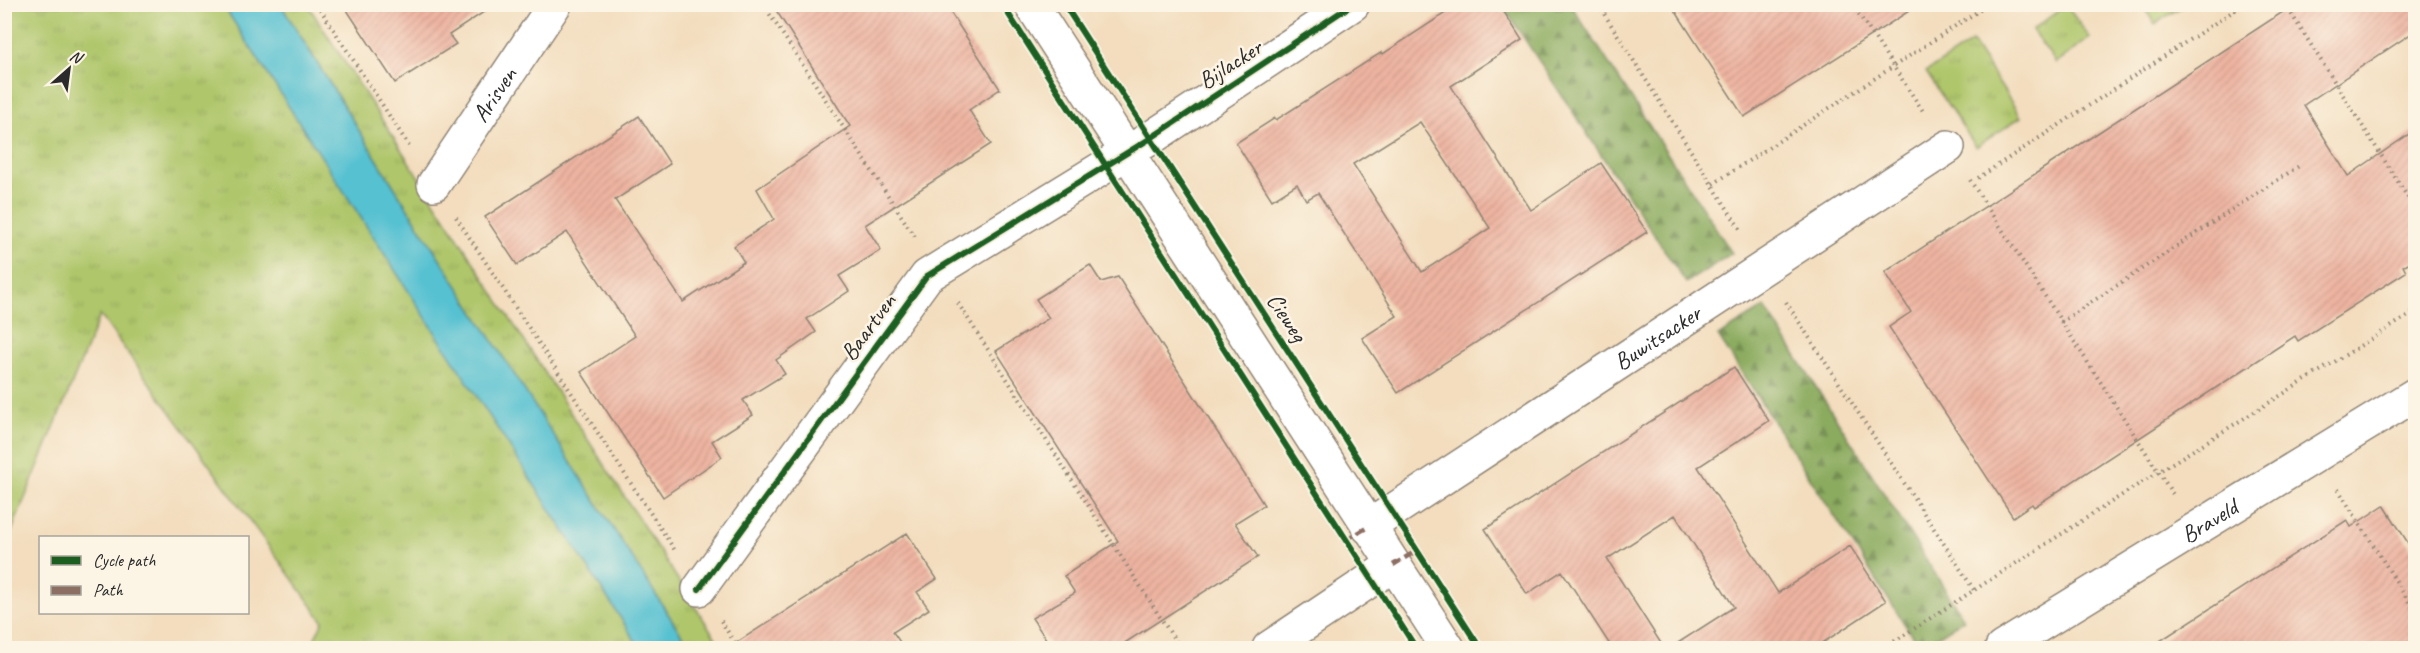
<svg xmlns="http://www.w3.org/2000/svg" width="2420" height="653" font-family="Caveat,sans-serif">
	<defs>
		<pattern id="grass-tufts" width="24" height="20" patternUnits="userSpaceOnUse" patternTransform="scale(1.5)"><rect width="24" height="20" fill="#afc66b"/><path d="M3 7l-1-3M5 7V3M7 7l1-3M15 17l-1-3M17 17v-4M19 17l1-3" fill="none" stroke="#97aa5d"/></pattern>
		<pattern id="forest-firs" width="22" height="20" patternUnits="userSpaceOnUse" patternTransform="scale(1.5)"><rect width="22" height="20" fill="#8bab5f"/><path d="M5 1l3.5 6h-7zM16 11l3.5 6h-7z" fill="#728b4f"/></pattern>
		<pattern id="building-hatch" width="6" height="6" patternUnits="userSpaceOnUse" patternTransform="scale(1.5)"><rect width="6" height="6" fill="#eeb4a1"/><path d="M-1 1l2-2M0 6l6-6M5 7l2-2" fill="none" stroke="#cc9b8b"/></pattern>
	</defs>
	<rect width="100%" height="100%" fill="#fcf5e5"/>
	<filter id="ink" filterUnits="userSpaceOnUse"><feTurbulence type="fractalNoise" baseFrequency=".0167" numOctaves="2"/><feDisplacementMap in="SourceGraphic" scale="12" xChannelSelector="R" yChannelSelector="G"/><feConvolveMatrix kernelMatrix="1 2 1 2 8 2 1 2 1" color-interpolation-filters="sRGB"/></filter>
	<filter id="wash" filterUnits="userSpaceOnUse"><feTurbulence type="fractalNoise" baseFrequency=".008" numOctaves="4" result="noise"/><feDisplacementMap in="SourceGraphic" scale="24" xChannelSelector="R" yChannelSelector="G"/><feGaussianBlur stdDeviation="1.35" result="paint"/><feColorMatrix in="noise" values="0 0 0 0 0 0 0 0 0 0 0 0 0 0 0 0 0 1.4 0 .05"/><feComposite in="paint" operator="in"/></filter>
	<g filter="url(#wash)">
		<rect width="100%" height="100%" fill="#f3ddbe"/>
		<path fill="url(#grass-tufts)" stroke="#6d784b" stroke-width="1.5" d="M 5,5 L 223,5 L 640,648 L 310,648 L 323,621 L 100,315 L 5,547 Z
			M 281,5 L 308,5 L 722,648 L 690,648 L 403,201 Z
			M 2066,5 L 2090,38 L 2056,63 L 2032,30 Z
			M 2142,5 L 2184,5 L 2155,24 Z
			M 1972,42 L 2021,117 L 1976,147 L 1926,72 Z"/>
		<path fill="url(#forest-firs)" stroke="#5b6b45" stroke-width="1.5" d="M 1502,5 L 1571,5 L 1732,253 L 1686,283 Z
			M 1765,307 L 1964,619 L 1920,648 L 1718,336 Z"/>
		<path fill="#56c1d1" stroke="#40767e" stroke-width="1.5" d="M 223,5 L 281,5 L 403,201 L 690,648 L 640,648 Z"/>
		<g id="blocks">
			<path fill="url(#building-hatch)" fill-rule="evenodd" d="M 343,4 L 496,4 L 449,35 L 456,44 L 395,83 Z
				M 772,4 L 945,4 L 1000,89 L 969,110 L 991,144 L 865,225 L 881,250 L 839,276 L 849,291 L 807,319 L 816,332 L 776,360 L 785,374 L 743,400 L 753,415 L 712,441 L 722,457 L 663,497 L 581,372 L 635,336 L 567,232 L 517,265 L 485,217 L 639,116 L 670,164 L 615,200 L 683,302 L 744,262 L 734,246 L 774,219 L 757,189 L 850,126 Z
				M 1459,4 L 1499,4 L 1522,40 L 1451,86 L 1531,210 L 1601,163 L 1647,232 L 1398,393 L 1362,338 L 1397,316 L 1318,193 L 1306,200 L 1297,184 L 1272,200 L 1236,143 L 1275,118 L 1276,120 L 1382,52 L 1383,54 ZM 1420,122 L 1490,228 L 1422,272 L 1353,164 Z
				M 1671,4 L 1920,4 L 1744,117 Z
				M 2295,4 L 2415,4 L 2415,31 L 2304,105 L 2348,176 L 2415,130 L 2415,259 L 2403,266 L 2406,272 L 2298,341 L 2295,336 L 2034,507 L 2032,504 L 2013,517 L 1889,327 L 1911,312 L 1885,272 Z
				M 1090,265 L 1101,282 L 1118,277 L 1264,505 L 1235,523 L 1258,557 L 1117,648 L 1052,648 L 1032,618 L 1075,593 L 1064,576 L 1118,541 L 996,351 L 1049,318 L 1036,299 Z
				M 1734,367 L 1769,421 L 1698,467 L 1778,593 L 1850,546 L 1886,601 L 1815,648 L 1670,648 L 1734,607 L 1675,515 L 1607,559 L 1664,648 L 1612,648 L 1562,571 L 1527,594 L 1485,529 Z
				M 2384,505 L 2415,554 L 2415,648 L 2149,648 L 2347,520 L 2351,527 Z
				M 907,533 L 937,579 L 917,592 L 929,609 L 893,632 L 904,648 L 728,648 Z"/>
		</g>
	</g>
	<g filter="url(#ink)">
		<use href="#blocks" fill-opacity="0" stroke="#8f8474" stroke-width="1.5"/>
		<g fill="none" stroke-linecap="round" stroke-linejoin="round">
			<g stroke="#8f8474" stroke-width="36">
				<g id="minor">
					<path id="s1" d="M 434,184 L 555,4"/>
					<path id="s2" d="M 1368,527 L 1948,147"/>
					<path d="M 699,589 L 927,276 L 1151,138 L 1353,4"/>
					<path d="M 1269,648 L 1393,565"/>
					<path id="s3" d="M 2002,648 L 2416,394"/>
				</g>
			</g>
			<g stroke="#8f8474" stroke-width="36">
				<path id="tertiary" d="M 1031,4 L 1448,648"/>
			</g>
			<path stroke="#8f8474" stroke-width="4" stroke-dasharray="1.5 4.5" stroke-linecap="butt" d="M 317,4 L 409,146
				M 763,4 L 915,237
				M 1598,4 L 1742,232
				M 1852,4 L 1925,114
				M 2285,4 L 2416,210
				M 1978,178 L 2235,10 L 2232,4
				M 1970,180 L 2174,496
				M 1713,184 L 1989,4
				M 456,217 L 676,552
				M 1786,302 L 1974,590
				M 958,303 L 1180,648
				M 2061,322 L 2299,166
				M 2338,489 L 2416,613
				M 721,621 L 738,648
				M 1884,648 L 2158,472 L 2416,311"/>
			<use href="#minor" stroke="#fff" stroke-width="33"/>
			<use href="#tertiary" stroke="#fff" stroke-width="33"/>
			<path stroke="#8d6e63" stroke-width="4.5" stroke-dasharray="9 4.5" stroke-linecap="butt" d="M 1346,540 L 1368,527
				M 1393,565 L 1416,551"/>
			<g stroke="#fcf5e5" stroke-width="10">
				<path id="cycleway" d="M 1002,4 L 1416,648
					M 1064,4 L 1480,648
					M 699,589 L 927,276 L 1151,138 L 1353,4"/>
			</g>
			<use href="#cycleway" stroke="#1b5e20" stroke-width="6"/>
		</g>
	</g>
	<g text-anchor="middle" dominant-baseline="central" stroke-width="5" stroke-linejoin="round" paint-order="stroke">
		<g font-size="24" fill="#2b2b2b" stroke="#fcf5e5">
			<text transform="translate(1230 64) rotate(-33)">Bijlacker</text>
			<text stroke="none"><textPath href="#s1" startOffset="108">Arisven</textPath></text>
			<text transform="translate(1287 317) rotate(57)">Cieweg</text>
			<text transform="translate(868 327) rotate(-54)">Baartven</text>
			<text stroke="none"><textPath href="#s2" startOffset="346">Buwitsacker</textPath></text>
			<text stroke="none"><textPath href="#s3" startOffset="243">Braveld</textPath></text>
		</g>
	</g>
	<rect width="2420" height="653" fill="none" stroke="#fcf5e5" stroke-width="24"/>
	<rect x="39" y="536" width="210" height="78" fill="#fcf5e5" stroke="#a8a49b" stroke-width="1.5"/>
	<rect x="51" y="556" width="30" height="9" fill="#1b5e20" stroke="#a8a49b" stroke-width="1.5"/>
	<text x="93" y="566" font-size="18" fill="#2b2b2b">Cycle path</text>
	<rect x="51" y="586" width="30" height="9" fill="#8d6e63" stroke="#a8a49b" stroke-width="1.5"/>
	<text x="93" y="596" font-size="18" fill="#2b2b2b">Path</text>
	<g transform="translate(69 69) rotate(28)" stroke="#fcf5e5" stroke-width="4.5" paint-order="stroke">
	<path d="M0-4.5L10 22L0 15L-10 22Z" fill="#2b2b2b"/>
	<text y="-9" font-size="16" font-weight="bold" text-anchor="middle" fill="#2b2b2b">N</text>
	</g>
</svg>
